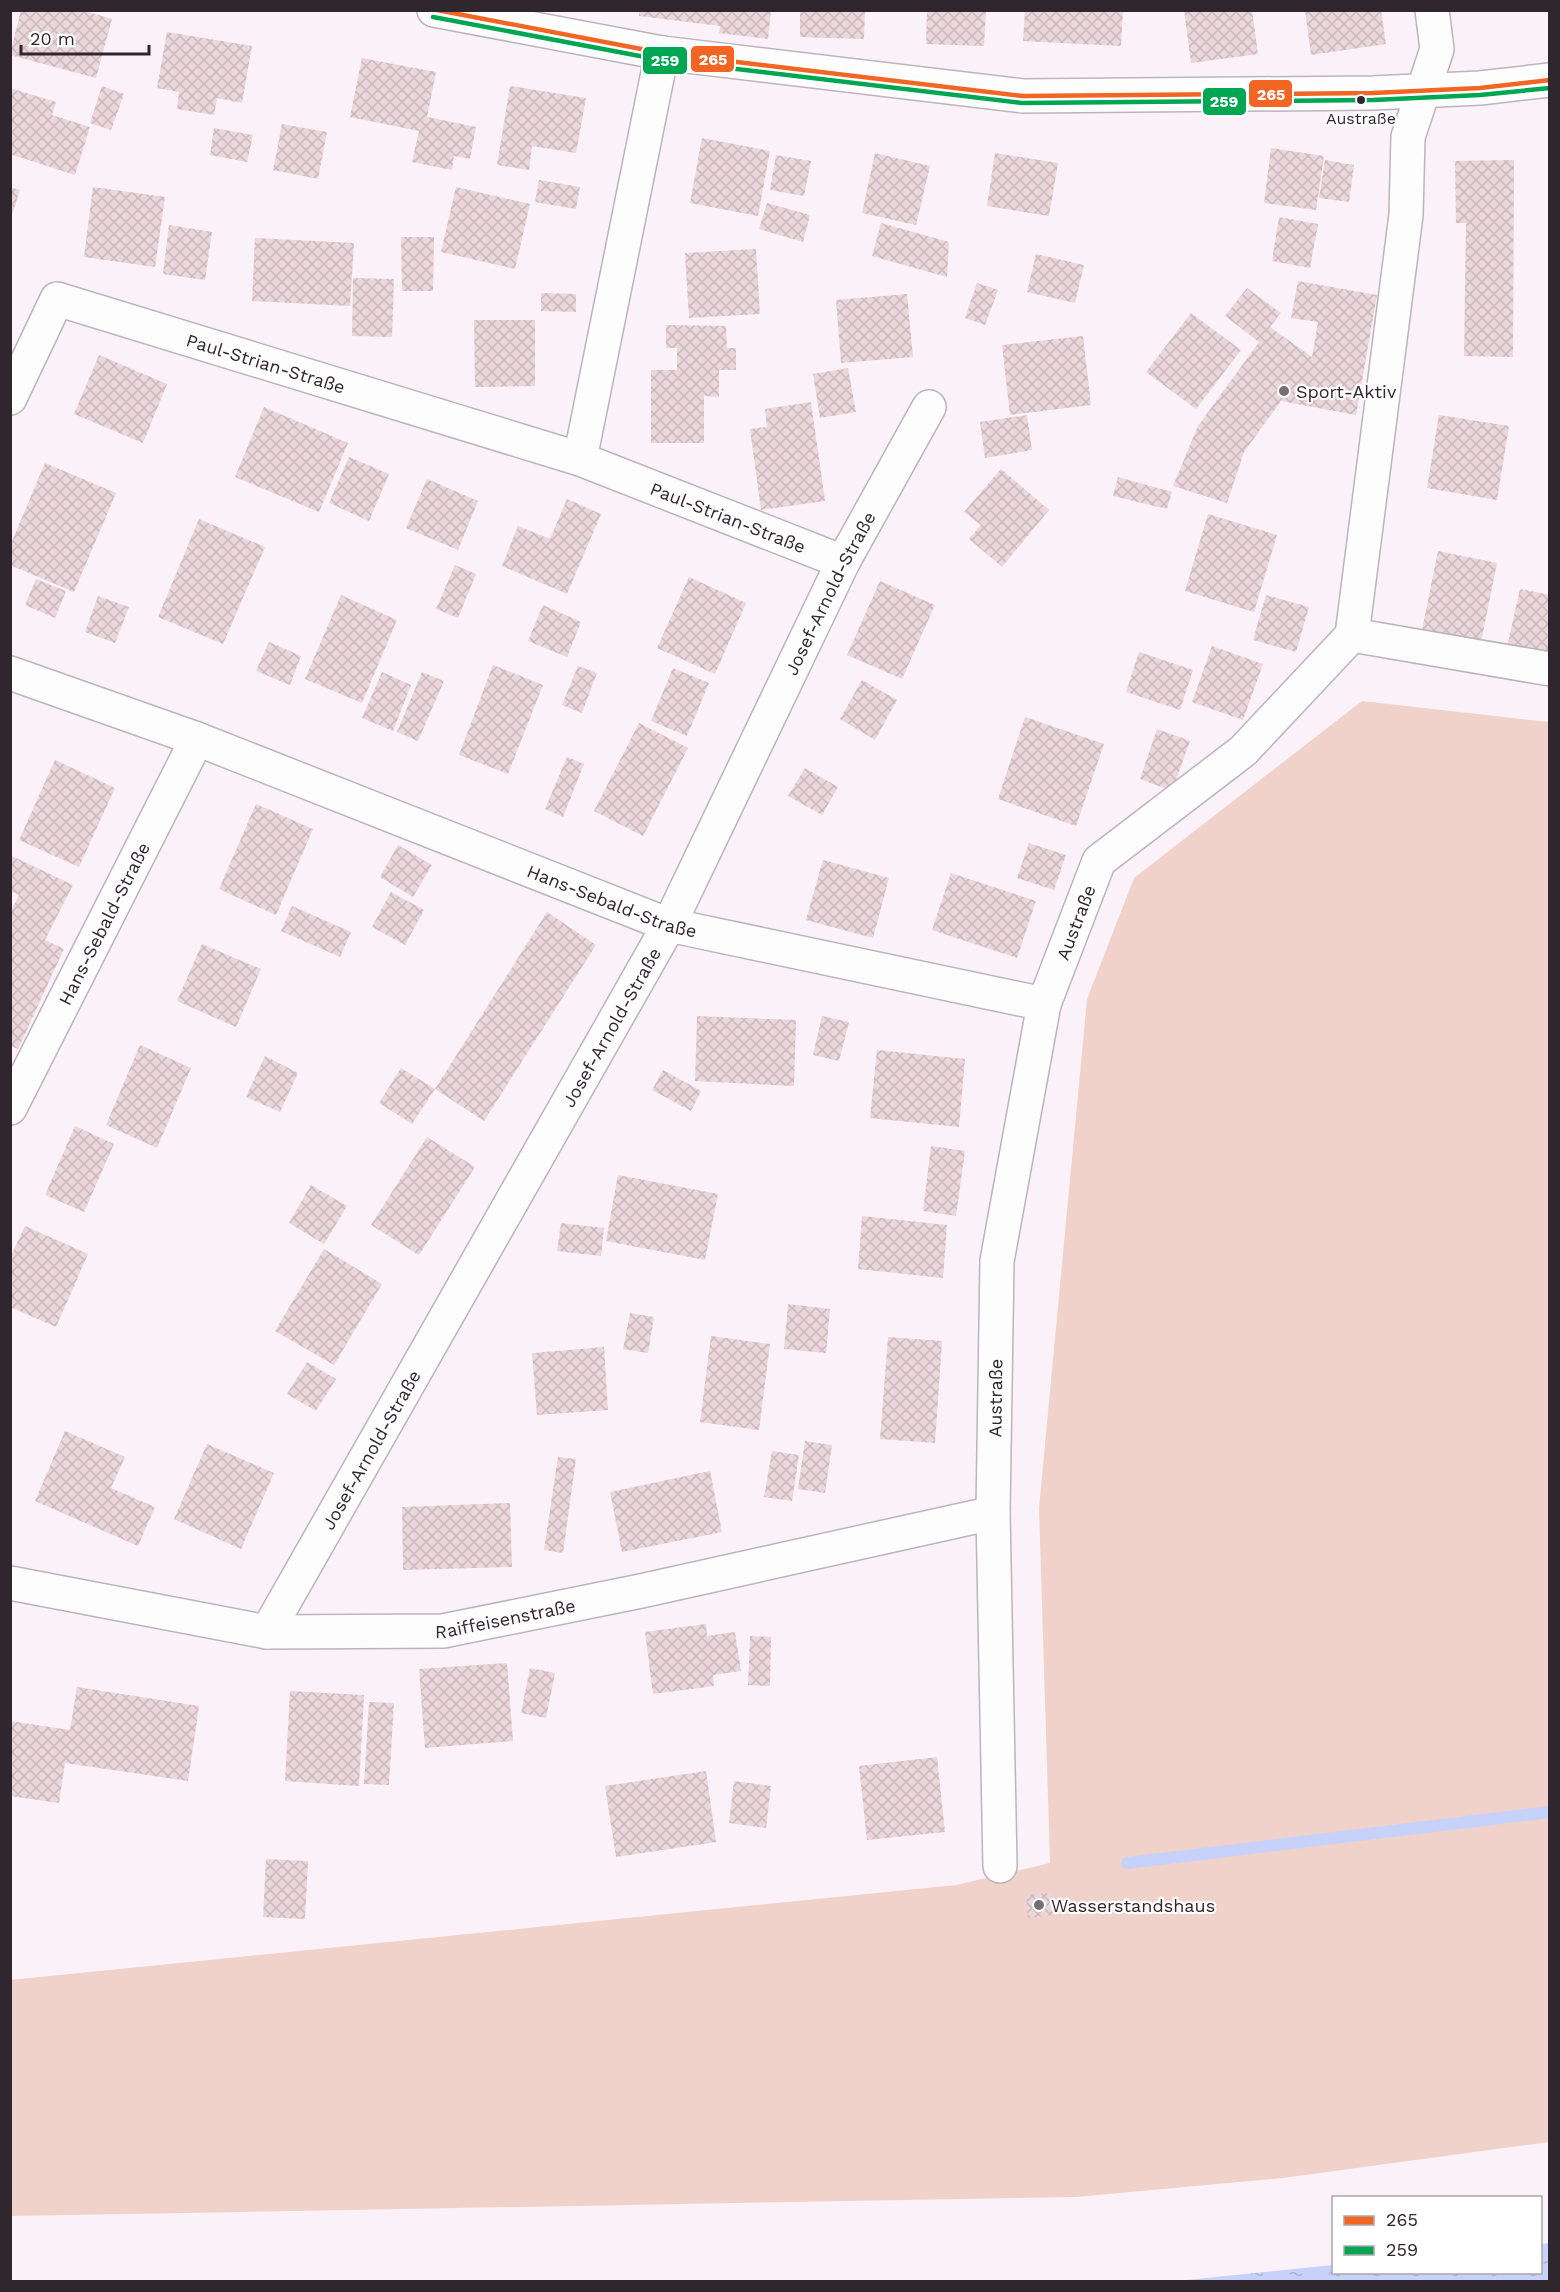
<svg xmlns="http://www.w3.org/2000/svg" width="1560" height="2292" font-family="'Work Sans',sans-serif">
	<defs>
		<pattern id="water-ripples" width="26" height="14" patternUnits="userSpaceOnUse" patternTransform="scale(1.5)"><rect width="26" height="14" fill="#c6d2f9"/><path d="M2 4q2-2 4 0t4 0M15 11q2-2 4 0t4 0" fill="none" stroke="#aab4d6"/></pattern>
		<pattern id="building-cross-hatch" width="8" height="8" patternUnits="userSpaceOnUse" patternTransform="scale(1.5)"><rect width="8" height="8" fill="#ead6db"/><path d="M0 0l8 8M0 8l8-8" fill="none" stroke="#c9b8bc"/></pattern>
	</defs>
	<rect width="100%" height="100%" fill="#faf2f8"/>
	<path fill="#f1d2ca" d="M 1362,701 L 1549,722 L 1549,2142 L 1283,2178 L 1076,2197 L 11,2216 L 10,1980 L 956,1885 L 1050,1863 L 1039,1508 L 1087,999 L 1134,878 Z"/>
	<path fill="url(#water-ripples)" d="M 1549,2243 L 1549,2281 L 1177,2281 L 1333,2265 L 1334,2272 L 1540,2272 L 1541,2244 Z"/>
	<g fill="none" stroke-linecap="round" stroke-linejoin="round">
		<path stroke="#c6d2f9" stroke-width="12" d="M 1127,1863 L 1550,1812"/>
	</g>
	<path fill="url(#building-cross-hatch)" d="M 21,10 L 81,10 L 112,19 L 96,78 L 10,55 Z
		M 639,10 L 771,10 L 768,39 L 719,33 L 720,26 L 639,16 Z
		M 800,10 L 865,10 L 864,39 L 800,37 Z
		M 927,10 L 986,10 L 984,46 L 926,44 Z
		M 1025,10 L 1123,10 L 1121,46 L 1023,41 Z
		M 1184,10 L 1252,10 L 1258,54 L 1191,63 Z
		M 1305,10 L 1381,10 L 1386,44 L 1311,55 Z
		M 167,32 L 252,46 L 242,103 L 217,98 L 214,115 L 177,109 L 179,92 L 157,88 Z
		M 362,58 L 436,72 L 427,117 L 476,127 L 470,159 L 454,156 L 452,170 L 412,162 L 419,131 L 350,117 Z
		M 102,86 L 124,94 L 111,130 L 90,123 Z
		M 510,86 L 586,98 L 576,153 L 532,146 L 529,170 L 497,165 Z
		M 10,88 L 56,102 L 52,115 L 90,127 L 75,175 L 10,154 Z
		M 282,124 L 327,132 L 318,179 L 273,170 Z
		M 214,128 L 253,135 L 247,162 L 210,155 Z
		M 702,138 L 770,151 L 758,216 L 690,203 Z
		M 1271,148 L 1324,156 L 1316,210 L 1264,203 Z
		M 875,153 L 930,166 L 916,225 L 862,213 Z
		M 995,153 L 1058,163 L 1049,216 L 987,206 Z
		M 776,155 L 811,161 L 804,196 L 770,190 Z
		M 1325,160 L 1354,165 L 1349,202 L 1319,198 Z
		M 1514,160 L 1513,357 L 1464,356 L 1466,223 L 1456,223 L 1455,161 Z
		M 539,180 L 580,187 L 576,209 L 535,202 Z
		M 10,187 L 20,190 L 11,218 L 10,218 Z
		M 93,187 L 165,197 L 155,267 L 84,257 Z
		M 456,187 L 530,204 L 515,269 L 441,252 Z
		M 767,203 L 810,215 L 803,242 L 759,229 Z
		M 1279,217 L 1318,224 L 1310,268 L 1272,261 Z
		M 881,223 L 949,242 L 947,277 L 872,256 Z
		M 169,225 L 212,232 L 205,280 L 163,274 Z
		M 401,237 L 434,237 L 433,291 L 402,291 Z
		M 255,238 L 354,243 L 350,306 L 252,301 Z
		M 756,249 L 760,314 L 689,318 L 685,253 Z
		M 1036,254 L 1084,265 L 1075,303 L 1027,292 Z
		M 353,278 L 394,279 L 392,337 L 352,336 Z
		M 1298,281 L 1377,295 L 1356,415 L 1281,401 L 1244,452 L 1227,503 L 1173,486 L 1198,426 L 1259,342 L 1225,316 L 1247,288 L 1281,313 L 1270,327 L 1312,357 L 1318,322 L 1291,318 Z
		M 977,283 L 998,290 L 985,325 L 965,318 Z
		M 541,293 L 576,294 L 576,312 L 541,311 Z
		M 907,294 L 913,357 L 841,363 L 836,300 Z
		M 1191,313 L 1241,350 L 1196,409 L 1146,372 Z
		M 474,320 L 535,320 L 535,386 L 475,387 Z
		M 666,325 L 726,326 L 727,348 L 736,348 L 736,370 L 719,370 L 719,397 L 704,396 L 704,443 L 651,443 L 651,370 L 677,370 L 677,348 L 666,348 Z
		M 1083,336 L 1091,405 L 1010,415 L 1002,345 Z
		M 99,355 L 167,384 L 143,443 L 74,414 Z
		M 848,368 L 856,412 L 820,418 L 813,374 Z
		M 811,402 L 825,501 L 761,510 L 750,429 L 767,427 L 765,409 Z
		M 264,407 L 348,443 L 319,512 L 235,477 Z
		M 1027,415 L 1032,450 L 985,458 L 980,422 Z
		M 1439,415 L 1509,426 L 1497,500 L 1427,488 Z
		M 349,457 L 389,474 L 369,521 L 329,503 Z
		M 45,463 L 116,493 L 74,592 L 10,565 L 10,546 Z
		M 1001,469 L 1049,510 L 1002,567 L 969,539 L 981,525 L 964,512 Z
		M 1118,477 L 1172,492 L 1167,509 L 1113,496 Z
		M 427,479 L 478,501 L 458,550 L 406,528 Z
		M 567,499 L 601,514 L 567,594 L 502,566 L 518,526 L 550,539 Z
		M 1208,514 L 1277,535 L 1254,612 L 1185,591 Z
		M 199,519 L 265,547 L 223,644 L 158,617 Z
		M 1438,551 L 1497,563 L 1481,642 L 1422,630 Z
		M 455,565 L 476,574 L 458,618 L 436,609 Z
		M 689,577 L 746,603 L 715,674 L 657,648 Z
		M 36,579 L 66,591 L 55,618 L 25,605 Z
		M 880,581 L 935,605 L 902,679 L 847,655 Z
		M 1520,589 L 1550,595 L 1550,657 L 1507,647 Z
		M 341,595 L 397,620 L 362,703 L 305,679 Z
		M 1266,595 L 1309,607 L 1296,652 L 1253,640 Z
		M 98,596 L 129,607 L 115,643 L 85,632 Z
		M 543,605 L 581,622 L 567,657 L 528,641 Z
		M 269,642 L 301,656 L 290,685 L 256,671 Z
		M 1212,646 L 1263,664 L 1243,720 L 1192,702 Z
		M 1139,652 L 1193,670 L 1180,710 L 1126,692 Z
		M 493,665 L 543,685 L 508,774 L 459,755 Z
		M 578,666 L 597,673 L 582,713 L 562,705 Z
		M 673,668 L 709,683 L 687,736 L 651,721 Z
		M 382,672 L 411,685 L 393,731 L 362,718 Z
		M 422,672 L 444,681 L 418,741 L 397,732 Z
		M 862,680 L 897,700 L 875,740 L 840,719 Z
		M 1025,717 L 1104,744 L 1076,826 L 998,799 Z
		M 639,723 L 688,748 L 643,836 L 594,811 Z
		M 1157,729 L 1190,741 L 1172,791 L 1140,779 Z
		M 567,757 L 584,764 L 563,817 L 545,809 Z
		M 55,760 L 115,788 L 79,867 L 19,840 Z
		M 805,768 L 838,787 L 822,815 L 788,796 Z
		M 256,804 L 313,829 L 276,915 L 219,889 Z
		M 1029,843 L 1066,855 L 1054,890 L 1017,878 Z
		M 398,845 L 432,865 L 413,897 L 380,877 Z
		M 10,855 L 73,885 L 45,940 L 64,949 L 18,1049 L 10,1046 L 10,913 L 19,895 L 10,891 Z
		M 823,860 L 889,878 L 873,938 L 806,920 Z
		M 951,873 L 1036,901 L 1017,958 L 932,930 Z
		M 391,892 L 424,910 L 405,945 L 372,927 Z
		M 292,906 L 351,932 L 340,957 L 281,931 Z
		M 547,912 L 596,945 L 484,1121 L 435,1089 Z
		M 202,944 L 261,969 L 236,1027 L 177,1001 Z
		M 697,1016 L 796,1020 L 794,1086 L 695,1081 Z
		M 822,1016 L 849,1022 L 839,1061 L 813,1055 Z
		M 140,1045 L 191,1068 L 157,1148 L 106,1125 Z
		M 877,1050 L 965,1059 L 959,1127 L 870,1118 Z
		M 265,1056 L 298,1073 L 280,1112 L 246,1097 Z
		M 401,1068 L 435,1089 L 412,1124 L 379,1103 Z
		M 663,1070 L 701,1091 L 691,1111 L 652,1090 Z
		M 75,1126 L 114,1144 L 84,1212 L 45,1195 Z
		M 427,1137 L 475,1167 L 419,1255 L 371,1225 Z
		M 931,1146 L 965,1151 L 956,1216 L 923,1211 Z
		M 618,1175 L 718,1194 L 705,1260 L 606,1241 Z
		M 311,1185 L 347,1206 L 324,1244 L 289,1223 Z
		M 862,1216 L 947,1225 L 943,1278 L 858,1269 Z
		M 561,1223 L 604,1228 L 601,1256 L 557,1251 Z
		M 25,1226 L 88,1254 L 56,1327 L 10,1307 L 10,1258 Z
		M 324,1249 L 382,1284 L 334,1365 L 275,1331 Z
		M 788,1304 L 830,1309 L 826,1353 L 784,1349 Z
		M 630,1313 L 654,1317 L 648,1353 L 623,1349 Z
		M 711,1336 L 770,1344 L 759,1430 L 700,1422 Z
		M 888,1337 L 942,1341 L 935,1443 L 880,1439 Z
		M 604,1347 L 608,1410 L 537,1415 L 532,1353 Z
		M 307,1362 L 336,1379 L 316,1411 L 287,1394 Z
		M 65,1431 L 125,1457 L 111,1488 L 155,1507 L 138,1546 L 35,1501 Z
		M 805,1441 L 832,1445 L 825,1493 L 798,1489 Z
		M 207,1444 L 274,1473 L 241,1549 L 174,1519 Z
		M 772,1451 L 799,1455 L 792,1501 L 764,1497 Z
		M 558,1457 L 576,1459 L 563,1553 L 544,1550 Z
		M 710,1471 L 722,1532 L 622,1552 L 610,1492 Z
		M 510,1503 L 512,1567 L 403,1570 L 402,1507 Z
		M 706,1624 L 707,1636 L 735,1632 L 741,1671 L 713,1675 L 714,1686 L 653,1694 L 645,1632 Z
		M 750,1636 L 771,1637 L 770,1686 L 748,1685 Z
		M 507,1663 L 513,1741 L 425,1748 L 419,1669 Z
		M 530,1668 L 555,1673 L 546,1718 L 521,1713 Z
		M 77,1687 L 199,1706 L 188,1781 L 65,1763 L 59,1803 L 10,1796 L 10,1721 L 70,1730 Z
		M 290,1691 L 364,1695 L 359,1786 L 285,1781 Z
		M 369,1702 L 394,1703 L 389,1785 L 364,1784 Z
		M 937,1757 L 945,1832 L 867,1840 L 859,1766 Z
		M 706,1771 L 716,1842 L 616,1857 L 605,1786 Z
		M 734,1781 L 771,1786 L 766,1828 L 729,1823 Z
		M 266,1859 L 308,1861 L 305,1919 L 263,1917 Z
		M 1050,1893 L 1053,1915 L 1028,1918 L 1026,1895 Z"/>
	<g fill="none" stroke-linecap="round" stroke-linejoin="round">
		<g stroke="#bcb4ba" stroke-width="36">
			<g id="street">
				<path d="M 434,10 L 662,53 L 1023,96 L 1373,93 L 1480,88 L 1550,80"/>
				<path id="s1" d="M 10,398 L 57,299 L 580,459 L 662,53"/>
				<path id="s2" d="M 580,459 L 843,562"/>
				<path d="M 1352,635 L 1550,669"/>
				<path id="s3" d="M 10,673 L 197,739 L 669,925 L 1044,1004"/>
				<path id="s4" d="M 10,1108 L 197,739"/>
				<path id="s5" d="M 10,1583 L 267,1632 L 443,1631 L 641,1591 L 993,1513"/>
				<path id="s6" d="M 267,1632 L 669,925 L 843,562 L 929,407"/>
				<path id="s7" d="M 1000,1866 L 993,1513 L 997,1261 L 1044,1004 L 1099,861 L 1243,751 L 1352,635 L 1406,215 L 1408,137 L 1437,49 L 1432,10"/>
			</g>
		</g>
		<use href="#street" stroke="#fefdfe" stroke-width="33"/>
		<g stroke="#fff" stroke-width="9">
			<path id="bus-1" d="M 437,10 L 662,53 L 1023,96 L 1373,93 L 1480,88 L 1550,80"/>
		</g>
		<g stroke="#fff" stroke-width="9">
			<path id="bus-2" d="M 433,17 L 661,60 L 1022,103 L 1373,100 L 1480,95 L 1550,88"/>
		</g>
		<use href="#bus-1" stroke="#f26522" stroke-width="4.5"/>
		<use href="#bus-2" stroke="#00a651" stroke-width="4.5"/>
	</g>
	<circle fill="#30262d" stroke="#fff" stroke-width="2" cx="1361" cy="100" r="5"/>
	<g fill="#776d74" stroke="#fff" stroke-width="2">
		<circle cx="1284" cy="391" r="6"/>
		<circle cx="1039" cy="1905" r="6"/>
	</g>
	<g text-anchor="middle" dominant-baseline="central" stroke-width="4.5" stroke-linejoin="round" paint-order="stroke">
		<g font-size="16" fill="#30262d" stroke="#fff">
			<text x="1361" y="118">Austraße</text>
		</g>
		<g font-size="18" fill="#30262d" stroke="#fff">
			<text stroke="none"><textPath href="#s1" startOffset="328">Paul-Strian-Straße</textPath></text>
			<text stroke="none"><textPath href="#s2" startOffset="159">Paul-Strian-Straße</textPath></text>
			<text stroke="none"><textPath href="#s6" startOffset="1182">Josef-Arnold-Straße</textPath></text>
			<text stroke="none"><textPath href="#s3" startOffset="644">Hans-Sebald-Straße</textPath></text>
			<text stroke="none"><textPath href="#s7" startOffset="954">Austraße</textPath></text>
			<text stroke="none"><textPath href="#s4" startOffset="207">Hans-Sebald-Straße</textPath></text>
			<text stroke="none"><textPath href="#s6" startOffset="696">Josef-Arnold-Straße</textPath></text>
			<text stroke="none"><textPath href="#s7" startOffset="468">Austraße</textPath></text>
			<text stroke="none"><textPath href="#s6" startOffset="210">Josef-Arnold-Straße</textPath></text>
			<text stroke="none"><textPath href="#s5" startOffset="501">Raiffeisenstraße</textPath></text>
		</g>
		<g font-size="18" fill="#30262d" stroke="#fff" text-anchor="start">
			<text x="1296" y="391">Sport-Aktiv</text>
			<text x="1051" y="1905">Wasserstandshaus</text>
		</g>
	</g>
	<g stroke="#fff" stroke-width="2">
		<rect x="690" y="45" width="45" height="28" rx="6" fill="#f26522"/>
		<rect x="642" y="46" width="46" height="29" rx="6" fill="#00a651"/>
		<rect x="1248" y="79" width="45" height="29" rx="6" fill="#f26522"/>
		<rect x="1202" y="87" width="45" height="29" rx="6" fill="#00a651"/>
	</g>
	<g font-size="16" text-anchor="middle" font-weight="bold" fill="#fff">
		<text x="713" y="65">265</text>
		<text x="665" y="66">259</text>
		<text x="1271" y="100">265</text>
		<text x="1224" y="107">259</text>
	</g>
	<rect width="1560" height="2292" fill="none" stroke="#30262d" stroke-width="24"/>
	<rect x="1332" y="2196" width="210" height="78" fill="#ffffff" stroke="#aca8ab" stroke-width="1.5"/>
	<rect x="1344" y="2216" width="30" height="9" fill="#f26522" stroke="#aca8ab" stroke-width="1.5"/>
	<text x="1386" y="2226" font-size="18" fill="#30262d">265</text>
	<rect x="1344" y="2246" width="30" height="9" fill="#00a651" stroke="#aca8ab" stroke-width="1.5"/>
	<text x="1386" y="2256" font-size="18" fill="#30262d">259</text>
	<path d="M21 45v9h128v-9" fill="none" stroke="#30262d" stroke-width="3"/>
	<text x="30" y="45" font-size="18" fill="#30262d" stroke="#ffffff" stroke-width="4.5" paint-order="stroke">20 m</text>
</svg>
